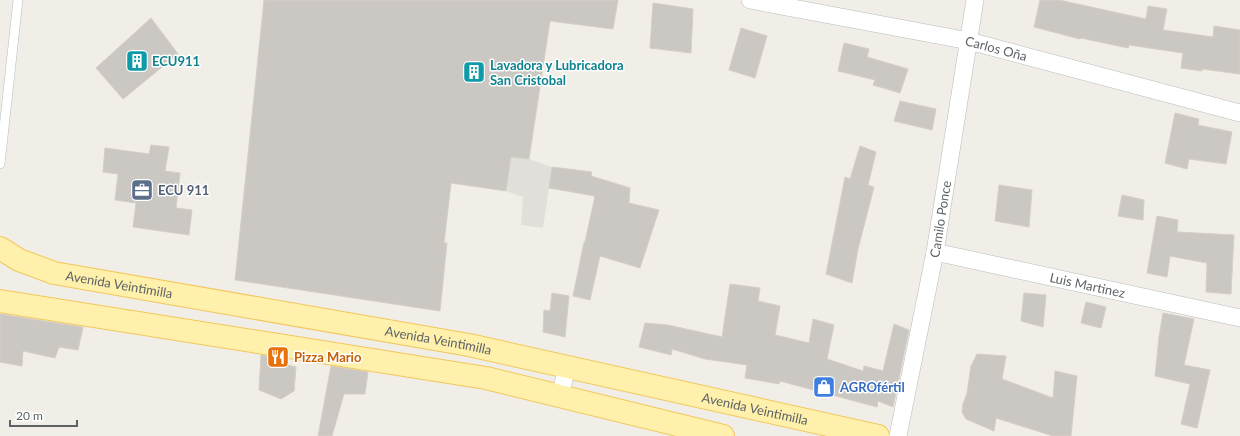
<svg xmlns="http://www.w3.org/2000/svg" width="1240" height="436" font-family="Lato,sans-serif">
	<rect width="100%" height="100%" fill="#f0eee6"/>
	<path fill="#e1dfda" d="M 511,157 L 529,159 L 552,167 L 543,228 L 521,225 L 523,197 L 506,191 Z"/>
	<path fill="#cbc8c3" stroke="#d5cfc4" d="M 264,0 L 618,0 L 613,29 L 550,21 L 529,159 L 511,157 L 506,191 L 451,183 L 444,243 L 447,243 L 440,311 L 235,280 Z
		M 1040,0 L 1059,0 L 1146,19 L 1148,6 L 1167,9 L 1163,30 L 1213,37 L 1214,26 L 1240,30 L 1240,74 L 1202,69 L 1202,71 L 1181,68 L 1183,53 L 1129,45 L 1128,48 L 1081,38 L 1080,39 L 1034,27 Z
		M 653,3 L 693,9 L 691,53 L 650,48 Z
		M 151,18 L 178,54 L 123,99 L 96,68 Z
		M 741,28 L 767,36 L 755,78 L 729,70 Z
		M 844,43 L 869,49 L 867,57 L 908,69 L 900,93 L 873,85 L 875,80 L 838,71 Z
		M 900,101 L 936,109 L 932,130 L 894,121 Z
		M 1175,113 L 1199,119 L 1198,125 L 1232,132 L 1226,164 L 1189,159 L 1187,169 L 1165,163 Z
		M 151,145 L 169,147 L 165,171 L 180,173 L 176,208 L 192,210 L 189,235 L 133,227 L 136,203 L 115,200 L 118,174 L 103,172 L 105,148 L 149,154 Z
		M 860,146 L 876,152 L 868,185 L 874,187 L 858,249 L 852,283 L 826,274 L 845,177 L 850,179 Z
		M 552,167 L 592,172 L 591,176 L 630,188 L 629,203 L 659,210 L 640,268 L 600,256 L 590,300 L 573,296 L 584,242 L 585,242 L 595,196 L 549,188 Z
		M 999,185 L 1032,190 L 1029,227 L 995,221 Z
		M 1122,195 L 1144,200 L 1143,220 L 1118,216 Z
		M 1157,216 L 1178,220 L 1177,232 L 1234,235 L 1231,294 L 1206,292 L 1207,263 L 1170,256 L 1167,277 L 1147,273 Z
		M 730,284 L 760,288 L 758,301 L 780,306 L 775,335 L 809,343 L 813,319 L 834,325 L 827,359 L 863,371 L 864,366 L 883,371 L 894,324 L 909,330 L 893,407 L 878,401 L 877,407 L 780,381 L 779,384 L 745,378 L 747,365 L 705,359 L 672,349 L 671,355 L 639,347 L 645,323 L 668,325 L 722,337 Z
		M 552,293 L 569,296 L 565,337 L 543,332 L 544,310 L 550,311 Z
		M 1024,293 L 1046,295 L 1043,327 L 1021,321 Z
		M 1086,302 L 1106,307 L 1101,328 L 1081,323 Z
		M 1163,313 L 1194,319 L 1184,365 L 1210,370 L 1197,428 L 1181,424 L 1190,384 L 1155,376 L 1159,337 Z
		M 0,314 L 83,327 L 78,350 L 59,347 L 55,358 L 23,351 L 22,366 L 0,362 Z
		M 977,354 L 1006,356 L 1002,379 L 1053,398 L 1055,371 L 1077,376 L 1071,436 L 1053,436 L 996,418 L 994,431 L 966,419 L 962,412 L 963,404 L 967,393 L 971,366 Z
		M 261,355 L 280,358 L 279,363 L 296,367 L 294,391 L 281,399 L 259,390 Z
		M 331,366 L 368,372 L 365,394 L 344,394 L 332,436 L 318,436 Z"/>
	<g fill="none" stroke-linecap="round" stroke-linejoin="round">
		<g stroke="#b8bbc0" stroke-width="10">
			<path id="service" d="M 0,164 L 18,0"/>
		</g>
		<g stroke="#b8bbc0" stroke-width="18">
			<g id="minor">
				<path id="s1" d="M 750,0 L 969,41 L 1240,113"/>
				<path id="s2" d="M 935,252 L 1240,318"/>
				<path d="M 560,396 L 567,367"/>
				<path id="s3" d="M 898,436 L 935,252 L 975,0"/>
			</g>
		</g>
		<g stroke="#f3c75c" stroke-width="24">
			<g id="primary">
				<path id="s4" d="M 0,248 L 19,260 L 54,273 L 469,345 L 878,436"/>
				<path d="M 0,301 L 486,378 L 723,436"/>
			</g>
		</g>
		<use href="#service" stroke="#fff" stroke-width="9"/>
		<use href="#minor" stroke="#fff" stroke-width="17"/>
		<use href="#primary" stroke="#fff1ac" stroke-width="22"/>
	</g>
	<defs>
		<g id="building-square" transform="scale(1.15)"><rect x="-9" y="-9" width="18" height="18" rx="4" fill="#0f9aa8" stroke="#fff"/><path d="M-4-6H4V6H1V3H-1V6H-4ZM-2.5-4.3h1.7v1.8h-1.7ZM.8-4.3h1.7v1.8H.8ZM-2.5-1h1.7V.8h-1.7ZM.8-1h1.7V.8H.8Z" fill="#fff"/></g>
		<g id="office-square" transform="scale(1.15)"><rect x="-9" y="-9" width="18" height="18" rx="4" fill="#5c6f8a" stroke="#fff"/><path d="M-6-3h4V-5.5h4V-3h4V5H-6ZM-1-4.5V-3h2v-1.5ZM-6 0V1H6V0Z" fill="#fff"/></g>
		<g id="restaurant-square" transform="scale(1.15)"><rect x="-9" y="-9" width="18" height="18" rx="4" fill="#e8710a" stroke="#fff"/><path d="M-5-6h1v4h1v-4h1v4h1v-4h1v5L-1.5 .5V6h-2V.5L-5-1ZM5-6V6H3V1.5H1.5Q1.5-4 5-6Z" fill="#fff"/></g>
		<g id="shop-square" transform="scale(1.15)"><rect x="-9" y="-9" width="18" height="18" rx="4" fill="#3f7fe0" stroke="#fff"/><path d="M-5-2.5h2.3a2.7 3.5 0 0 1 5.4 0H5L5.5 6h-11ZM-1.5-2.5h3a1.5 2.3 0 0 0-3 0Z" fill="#fff"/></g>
	</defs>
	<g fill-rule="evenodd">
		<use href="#building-square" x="137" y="61"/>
		<use href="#building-square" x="474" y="72"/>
		<use href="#office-square" x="142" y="190"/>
		<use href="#restaurant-square" x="278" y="357"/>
		<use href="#shop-square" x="824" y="387"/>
	</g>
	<g text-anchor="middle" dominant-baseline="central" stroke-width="3" stroke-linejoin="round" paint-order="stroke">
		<g font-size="13" fill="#5d6266" stroke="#fff">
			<text stroke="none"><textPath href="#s1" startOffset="251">Carlos Oña</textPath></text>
			<text stroke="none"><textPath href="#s3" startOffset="221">Camilo Ponce</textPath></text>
			<text stroke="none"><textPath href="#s4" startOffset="126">Avenida Veintimilla</textPath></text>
			<text stroke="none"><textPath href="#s2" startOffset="156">Luis Martinez</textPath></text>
			<text stroke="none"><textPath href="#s4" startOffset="450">Avenida Veintimilla</textPath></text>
			<text stroke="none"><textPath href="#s4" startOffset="774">Avenida Veintimilla</textPath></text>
		</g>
		<g font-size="13" font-weight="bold" fill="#0d838f" stroke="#fff" text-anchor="start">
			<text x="152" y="61">ECU911</text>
			<text x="490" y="65">Lavadora y Lubricadora<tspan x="490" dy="15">San Cristobal</tspan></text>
		</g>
		<g font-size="13" font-weight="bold" fill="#4e5e75" stroke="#fff" text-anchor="start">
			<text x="158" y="190">ECU 911</text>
		</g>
		<g font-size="13" font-weight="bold" fill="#c56008" stroke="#fff" text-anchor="start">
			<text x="294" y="357">Pizza Mario</text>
		</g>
		<g font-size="13" font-weight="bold" fill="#366cbe" stroke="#fff" text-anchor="start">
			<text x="840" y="387">AGROfértil</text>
		</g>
	</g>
	<path d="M10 420v6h67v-6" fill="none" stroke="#5d6266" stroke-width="2"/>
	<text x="16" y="420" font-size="12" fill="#5d6266" stroke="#ffffff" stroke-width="3" paint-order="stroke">20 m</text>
</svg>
